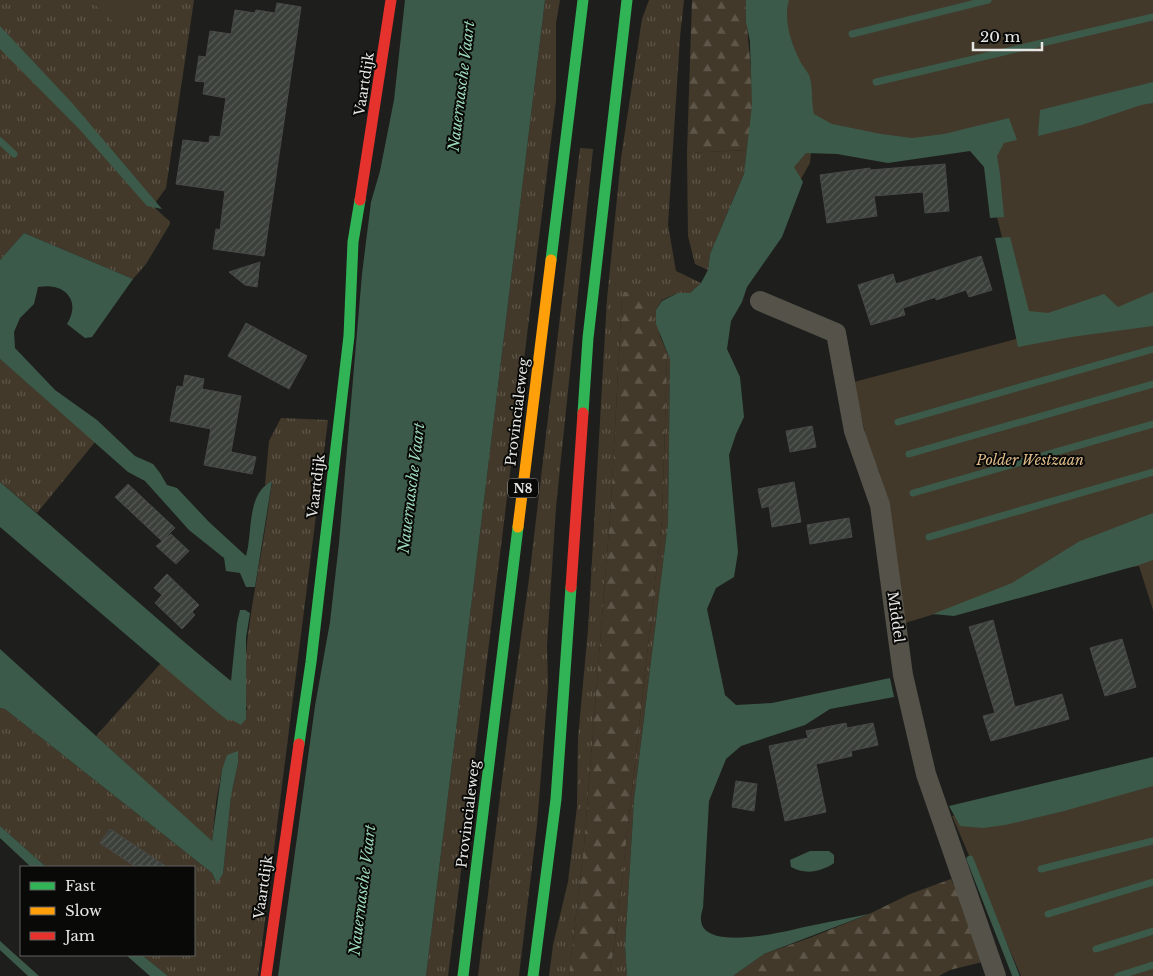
<svg xmlns="http://www.w3.org/2000/svg" width="1153" height="976" font-family="'Libre Baskerville',serif">
	<defs>
		<pattern id="grass-tufts" width="24" height="20" patternUnits="userSpaceOnUse" patternTransform="scale(1.25)"><rect width="24" height="20" fill="#43392a"/><path d="M3 7l-1-3M5 7V3M7 7l1-3M15 17l-1-3M17 17v-4M19 17l1-3" fill="none" stroke="#5e5649"/></pattern>
		<pattern id="forest-firs" width="22" height="20" patternUnits="userSpaceOnUse" patternTransform="scale(1.25)"><rect width="22" height="20" fill="#43392a"/><path d="M5 1l3.5 6h-7zM16 11l3.5 6h-7z" fill="#5e5649"/></pattern>
		<pattern id="building-hatch" width="6" height="6" patternUnits="userSpaceOnUse" patternTransform="scale(1.25)"><rect width="6" height="6" fill="#3b403a"/><path d="M-1 1l2-2M0 6l6-6M5 7l2-2" fill="none" stroke="#575c56"/></pattern>
	</defs>
	<rect width="100%" height="100%" fill="#1e1f1d"/>
	<path fill="url(#grass-tufts)" d="M 0,0 L 194,0 L 166,188 L 153,206 L 170,222 L 170,224 L 146,264 L 133,279 L 24,233 L 0,260 Z
		M 545,0 L 560,0 L 556,23 L 556,100 L 448,976 L 426,976 Z
		M 649,0 L 684,0 L 680,37 L 668,225 L 676,271 L 701,283 L 690,293 L 678,293 L 662,300 L 656,310 L 660,336 L 670,359 L 668,522 L 634,800 L 625,946 L 627,976 L 609,976 L 615,942 L 662,520 L 667,358 L 625,292 L 622,298 L 611,503 L 584,846 L 569,976 L 549,976 L 553,945 L 568,882 L 577,807 L 578,738 L 588,630 L 607,299 L 621,158 L 642,19 Z
		M 580,148 L 593,149 L 556,507 L 547,645 L 548,686 L 537,825 L 519,976 L 478,976 L 507,739 L 529,579 Z
		M 747,150 L 744,174 L 710,254 L 708,270 L 695,264 L 688,236 L 687,153 Z
		M 0,359 L 95,442 L 37,513 L 0,482 Z
		M 281,418 L 328,420 L 258,976 L 168,976 L 142,955 L 194,955 L 194,867 L 46,867 L 0,826 L 0,708 L 5,709 L 212,873 L 217,882 L 223,874 L 231,796 L 238,763 L 222,770 L 216,802 L 212,842 L 96,736 L 161,663 L 206,703 L 247,710 C 241,662 251,613 259,565 C 264,537 268,510 272,482 L 265,485 L 269,441 Z"/>
	<path fill="url(#forest-firs)" d="M 692,0 L 746,0 C 746,35 753,69 752,104 C 752,119 749,135 747,150 L 687,153 Z
		M 624,292 L 636,293 L 643,297 L 667,358 L 662,520 L 615,942 L 609,976 L 569,976 L 584,846 L 611,503 L 622,297 Z
		M 951,879 L 976,933 L 982,962 L 950,970 L 939,976 L 733,976 L 764,954 L 812,937 L 869,914 L 910,894 Z"/>
	<path fill="#43392a" d="M 90,0 L 153,0 L 123,31 Z
		M 745,0 L 1153,0 L 1153,610 L 1139,566 L 1023,584 L 1018,589 L 905,623 L 879,471 L 870,456 L 854,382 L 1027,336 L 988,182 L 986,165 L 978,143 L 812,142 L 810,163 L 797,186 L 763,262 L 747,287 L 709,270 L 745,174 L 753,105 L 750,41 Z
		M 1153,768 L 1153,976 L 1021,976 L 952,816 L 1051,795 Z"/>
	<path fill="#3c5a4a" d="M 405,0 L 545,0 L 426,976 L 278,976 L 315,706 L 330,622 L 339,543 L 362,274 L 371,202 L 380,171 L 394,100 Z
		M 746,0 L 789,0 C 783,19 791,44 800,61 C 803,67 809,73 810,78 C 813,89 811,101 814,114 L 832,124 L 881,134 L 912,138 L 944,134 L 1009,118 L 1017,140 L 1004,143 L 997,156 L 1000,174 L 1004,217 L 990,218 L 984,167 L 970,151 L 888,163 L 837,154 L 806,153 L 794,167 L 803,182 L 782,237 L 747,287 L 742,302 L 731,321 L 727,349 L 740,377 L 744,417 L 736,434 L 729,455 L 738,552 L 734,577 L 716,588 L 707,609 L 725,695 L 736,705 L 772,703 L 890,678 L 894,697 L 830,709 L 805,725 L 741,746 L 726,759 L 709,801 L 703,908 C 685,958 787,931 809,926 C 829,922 849,918 869,914 L 764,954 L 733,976 L 627,976 L 625,946 L 634,800 L 668,522 L 670,359 L 656,324 L 656,310 L 662,301 L 678,293 L 690,293 L 701,283 L 708,270 L 710,254 L 744,174 L 752,105 L 750,41 L 746,22 Z
		M 0,26 L 73,104 L 162,209 L 147,206 L 81,131 L 0,49 Z
		M 1153,82 L 1153,103 L 1141,105 L 1082,125 L 1038,136 L 1040,110 Z
		M 24,233 L 133,279 L 92,337 L 85,338 L 67,324 C 82,300 64,282 38,287 L 34,304 L 20,318 L 14,332 L 15,348 L 55,390 L 97,420 L 135,456 L 153,464 L 160,473 L 167,485 L 177,488 L 209,522 L 246,556 C 253,532 246,494 272,481 L 255,587 L 246,587 L 240,573 L 226,571 L 224,558 L 189,530 L 145,481 L 128,472 L 0,359 L 0,260 Z
		M 1010,237 L 1029,311 L 1048,313 L 1104,294 L 1118,307 L 1153,292 L 1153,326 L 1071,337 L 1018,347 L 995,238 Z
		M 0,482 C 78,548 153,617 231,681 L 237,623 L 240,610 L 245,610 L 250,613 L 246,638 L 246,719 L 241,725 L 232,720 L 227,720 L 206,703 L 0,527 Z
		M 1153,513 L 1153,560 L 1139,565 L 954,616 L 933,614 L 1012,583 L 1080,541 Z
		M 0,649 L 212,841 L 222,770 L 227,755 L 238,751 L 238,763 L 231,796 L 223,874 L 217,883 L 212,873 L 5,709 L 0,708 Z
		M 1153,757 L 1153,786 L 1064,811 L 1005,825 L 983,828 L 960,826 L 949,806 Z
		M 0,826 L 45,866 L 46,867 L 31,867 L 0,838 Z
		M 810,851 L 829,851 L 834,855 L 834,863 C 821,872 805,875 791,867 L 790,860 Z
		M 0,941 L 39,976 L 28,976 L 0,950 Z
		M 126,955 L 142,955 L 168,976 L 150,976 Z"/>
	<g fill="none" stroke-linecap="round" stroke-linejoin="round">
		<path stroke="#3c5a4a" stroke-width="7" d="M 852,34 L 988,0
			M 876,82 L 1153,17
			M 0,141 L 14,154
			M 898,422 L 1153,349
			M 909,454 L 1153,384
			M 913,493 L 1153,424
			M 929,537 L 1153,472
			M 970,859 L 1016,976
			M 1041,869 L 1153,841
			M 1048,914 L 1153,882
			M 1096,949 L 1153,931
			M 1118,976 L 1153,965"/>
	</g>
	<path fill="url(#building-hatch)" stroke="#484947" d="M 277,3 L 301,7 L 264,256 L 213,249 L 216,229 L 220,230 L 225,191 L 176,184 L 183,140 L 209,143 L 210,136 L 220,137 L 226,98 L 203,94 L 205,82 L 195,81 L 199,56 L 206,57 L 210,31 L 231,34 L 235,10 L 255,13 L 256,10 L 275,13 Z
		M 945,164 L 949,211 L 925,213 L 923,192 L 874,196 L 877,216 L 827,223 L 820,175 L 870,168 L 870,170 Z
		M 981,256 L 992,290 L 969,297 L 966,290 L 936,300 L 936,297 L 903,308 L 905,315 L 871,325 L 858,285 L 893,274 L 896,284 Z
		M 260,262 L 257,287 L 245,285 L 229,272 Z
		M 246,323 L 307,356 L 289,389 L 228,356 Z
		M 185,375 L 204,379 L 202,389 L 241,396 L 231,452 L 256,457 L 252,474 L 204,465 L 211,429 L 170,421 L 177,386 L 183,387 Z
		M 812,426 L 816,447 L 790,452 L 786,431 Z
		M 794,482 L 801,522 L 772,527 L 769,506 L 762,508 L 758,489 Z
		M 128,484 L 175,528 L 162,541 L 115,497 Z
		M 849,518 L 852,537 L 810,544 L 807,525 Z
		M 171,534 L 189,551 L 176,564 L 156,546 Z
		M 167,574 L 199,605 L 192,612 L 195,615 L 182,629 L 155,603 L 162,595 L 154,588 Z
		M 993,620 L 1015,707 L 1062,694 L 1069,719 L 991,741 L 983,716 L 995,713 L 969,627 Z
		M 1122,639 L 1136,687 L 1105,696 L 1090,648 Z
		M 846,723 L 847,728 L 873,723 L 878,745 L 851,751 L 852,756 L 816,764 L 826,812 L 785,821 L 769,746 L 808,738 L 806,731 Z
		M 736,781 L 757,784 L 754,811 L 732,807 Z
		M 110,829 L 167,867 L 136,867 L 100,843 Z"/>
	<g fill="none" stroke-linecap="round" stroke-linejoin="round">
		<path stroke="#545249" stroke-width="20" d="M 760,301 L 836,333 L 854,431 L 880,505 L 903,675 L 926,774 L 996,976"/>
		<path stroke="#30b455" stroke-width="11" d="M 551,260 L 583,0
			M 583,413 L 588,338 L 627,0
			M 299,744 L 311,662 L 349,336 L 353,242 L 360,200
			M 463,976 L 518,527
			M 533,976 L 556,799 L 571,587"/>
		<path stroke="#ff9f0a" stroke-width="11" d="M 518,527 L 551,260"/>
		<path stroke="#e5322d" stroke-width="11" d="M 360,200 L 391,0
			M 571,587 L 583,413
			M 266,976 L 299,744"/>
	</g>
	<g text-anchor="middle" dominant-baseline="central" stroke-width="4" stroke-linejoin="round" paint-order="stroke">
		<rect fill="#090908" stroke="#a4a4a2" stroke-width="1" x="508" y="478.5" width="30" height="19" rx="4"/>
		<g font-size="12" font-weight="bold" fill="#e6e7e4">
			<text x="523" y="488">N8</text>
		</g>
		<g font-size="14" fill="#e6e7e4" stroke="#090908">
			<text transform="translate(364 84) rotate(-81)">Vaartdijk</text>
			<text transform="translate(517 412) rotate(-83)">Provincialeweg</text>
			<text transform="translate(316 486) rotate(-83)">Vaartdijk</text>
			<text transform="translate(896 617) rotate(82)">Middel</text>
			<text transform="translate(468 814) rotate(-83)">Provincialeweg</text>
			<text transform="translate(263 887) rotate(-82)">Vaartdijk</text>
		</g>
		<g font-size="14" font-style="italic" fill="#e0bc8a" stroke="#090908">
			<text x="1030" y="460">Polder Westzaan</text>
		</g>
		<g font-size="15" font-style="italic" fill="#9bd8b8" stroke="#090908">
			<text transform="translate(461 86) rotate(-83)">Nauernasche Vaart</text>
			<text transform="translate(411 488) rotate(-83)">Nauernasche Vaart</text>
			<text transform="translate(362 890) rotate(-83)">Nauernasche Vaart</text>
		</g>
	</g>
	<rect x="20" y="866" width="175" height="90" fill="#090908" stroke="#616260"/>
	<rect x="30" y="882" width="25" height="8" fill="#30b455" stroke="#616260"/>
	<text x="65" y="891" font-size="15" fill="#e6e7e4">Fast</text>
	<rect x="30" y="907" width="25" height="8" fill="#ff9f0a" stroke="#616260"/>
	<text x="65" y="916" font-size="15" fill="#e6e7e4">Slow</text>
	<rect x="30" y="932" width="25" height="8" fill="#e5322d" stroke="#616260"/>
	<text x="65" y="941" font-size="15" fill="#e6e7e4">Jam</text>
	<path d="M973 42v8h69v-8" fill="none" stroke="#e6e7e4" stroke-width="2.5"/>
	<text x="980" y="42" font-size="15" fill="#e6e7e4" stroke="#090908" stroke-width="4" paint-order="stroke">20 m</text>
</svg>
